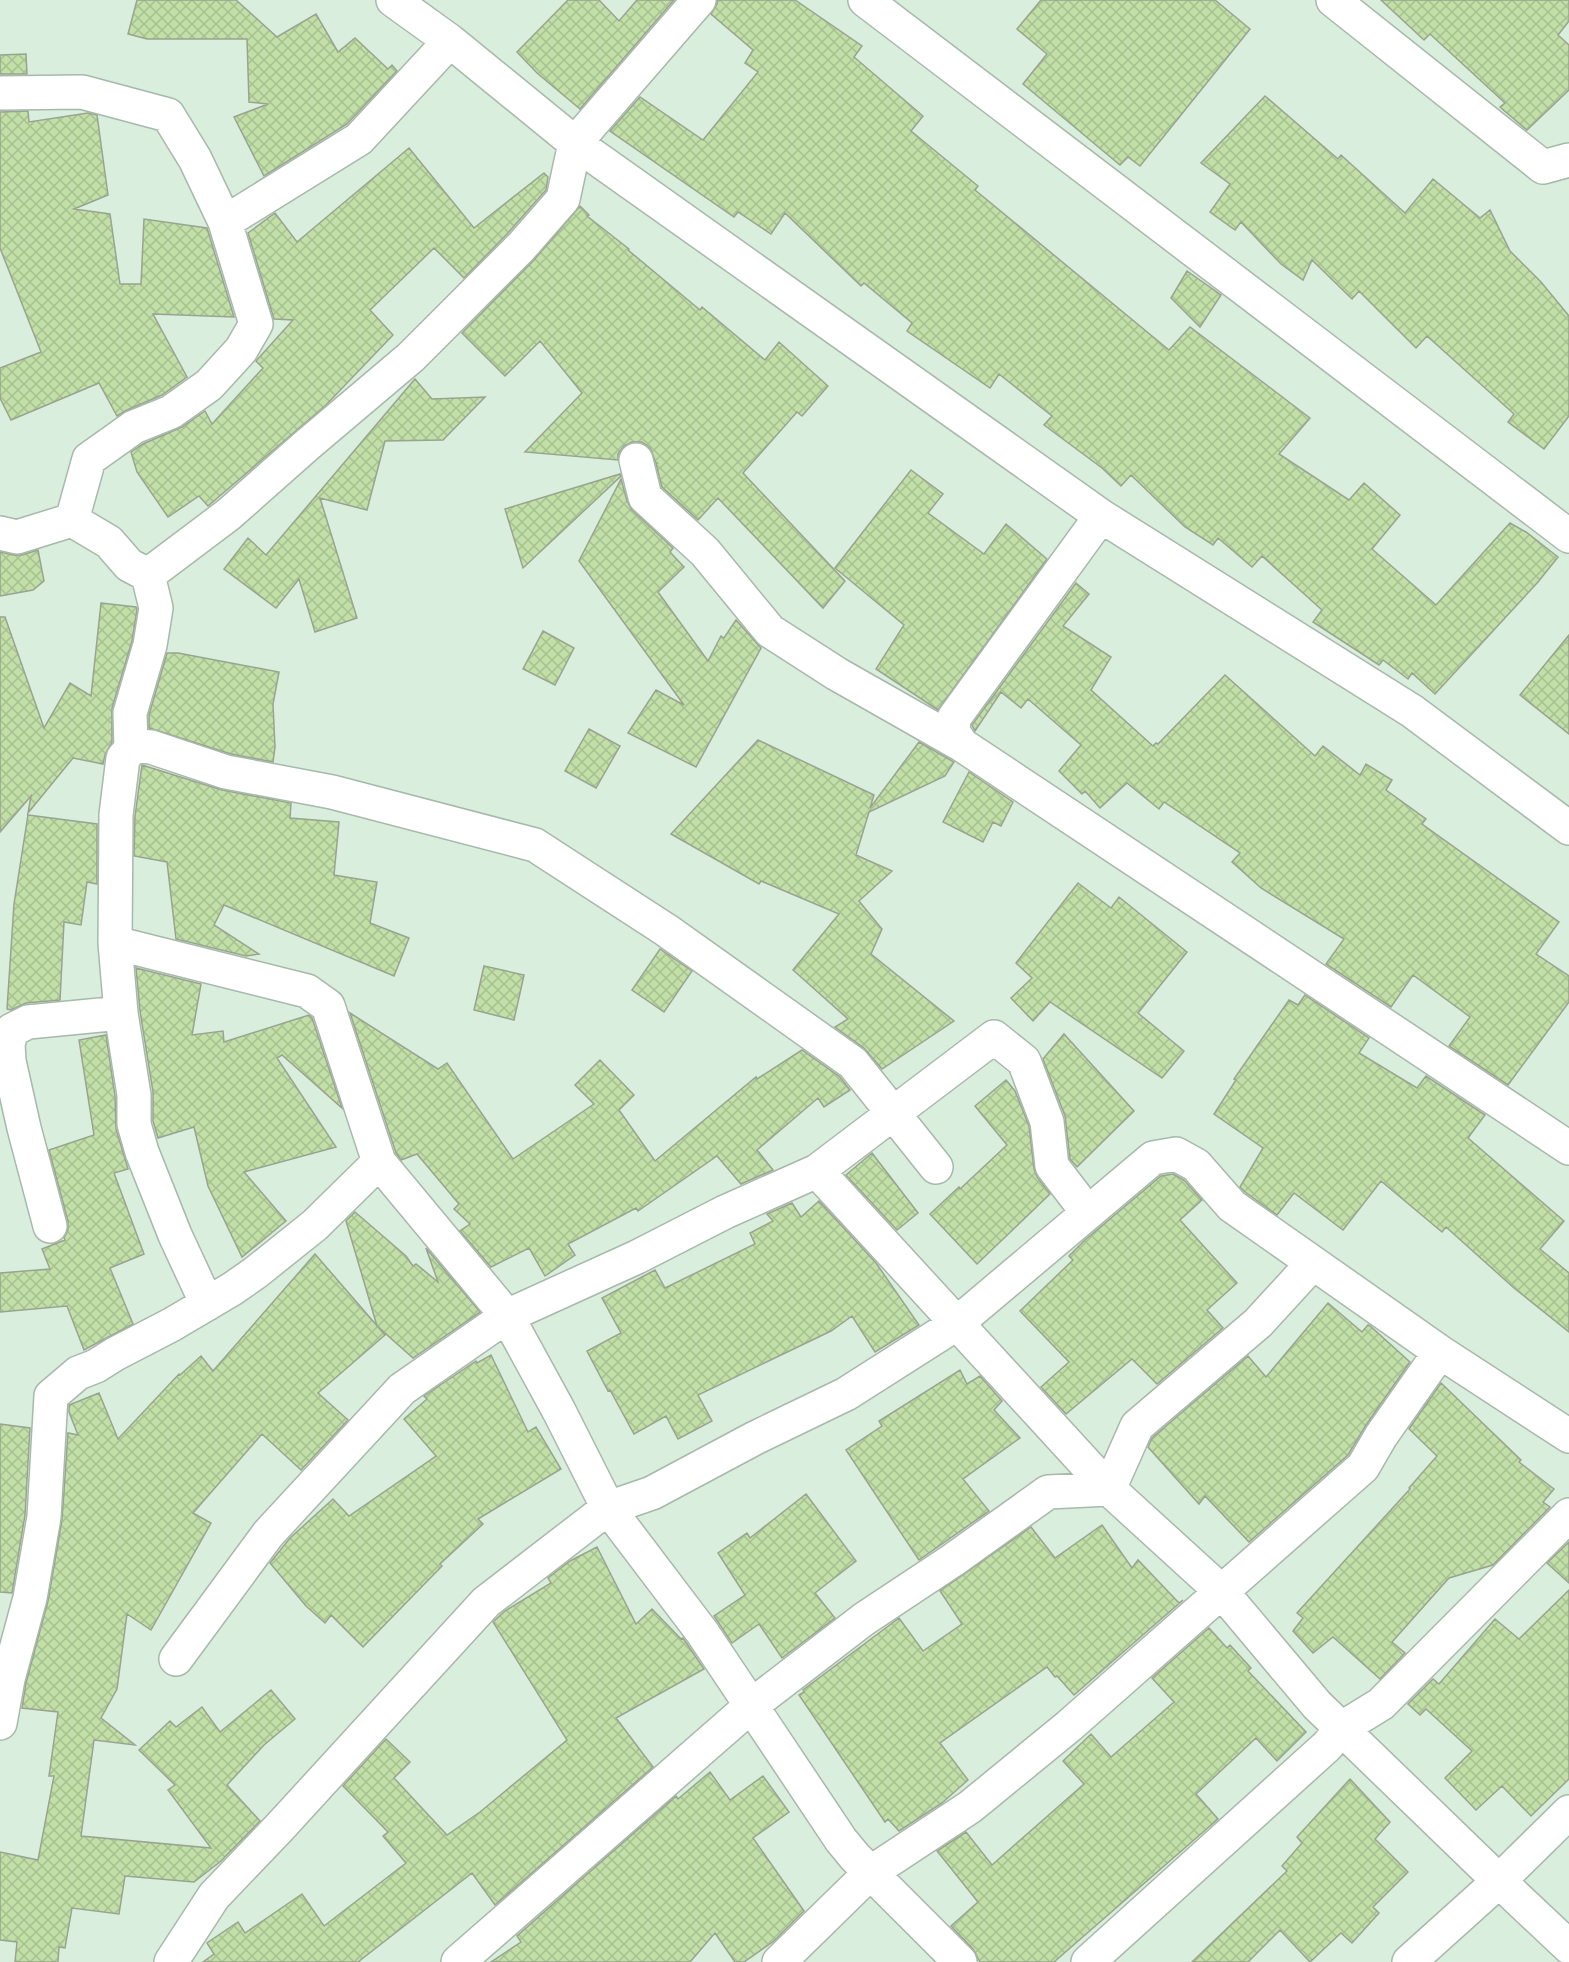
<svg xmlns="http://www.w3.org/2000/svg" width="1569" height="1962" font-family="'Archivo Narrow',sans-serif">
	<defs>
		<pattern id="building-cross-hatch" width="8" height="8" patternUnits="userSpaceOnUse" patternTransform="scale(1.5)"><rect width="8" height="8" fill="#c1dfa6"/><path d="M0 0l8 8M0 8l8-8" fill="none" stroke="#a6c090"/></pattern>
	</defs>
	<rect width="100%" height="100%" fill="#daeede"/>
	<path fill="url(#building-cross-hatch)" stroke="#99a490" stroke-width="1.5" d="M 137,0 L 236,0 L 277,37 L 316,14 L 338,52 L 355,38 L 388,69 L 392,65 L 397,71 L 347,124 L 264,176 L 234,117 L 268,104 L 249,102 L 247,39 L 147,39 L 128,34 Z
		M 568,0 L 599,0 L 619,21 L 637,0 L 674,0 L 580,109 L 537,73 L 517,52 Z
		M 717,0 L 795,0 L 862,46 L 854,57 L 923,116 L 911,131 L 978,186 L 975,190 L 1169,350 L 1190,327 L 1310,418 L 1279,454 L 1349,500 L 1364,483 L 1400,515 L 1372,549 L 1436,605 L 1510,523 L 1526,532 L 1558,557 L 1538,582 L 1435,694 L 1412,673 L 1408,679 L 1383,660 L 1379,665 L 1313,622 L 1322,610 L 1262,556 L 1252,567 L 1218,538 L 1213,545 L 1185,527 L 1131,475 L 1121,486 L 1102,468 L 1044,425 L 1052,416 L 999,374 L 990,388 L 907,331 L 912,323 L 864,283 L 861,286 L 785,213 L 771,234 L 738,212 L 734,217 L 610,131 L 640,97 L 703,140 L 758,72 L 745,63 L 753,50 L 711,14 L 717,4 Z
		M 1041,0 L 1215,0 L 1250,29 L 1140,166 L 1128,157 L 1120,165 L 1023,84 L 1047,54 L 1017,29 Z
		M 1381,0 L 1569,0 L 1569,21 L 1558,35 L 1569,45 L 1569,90 L 1527,130 L 1500,107 L 1505,103 L 1430,34 L 1424,40 Z
		M 26,54 L 27,74 L 0,74 L 0,55 Z
		M 1265,96 L 1338,159 L 1341,155 L 1405,213 L 1433,179 L 1480,218 L 1490,210 L 1510,251 L 1541,282 L 1569,316 L 1569,416 L 1544,449 L 1508,422 L 1514,414 L 1427,336 L 1416,348 L 1359,291 L 1352,299 L 1312,260 L 1303,280 L 1281,264 L 1241,222 L 1235,230 L 1210,212 L 1230,184 L 1201,163 Z
		M 28,111 L 29,122 L 88,113 L 97,115 L 108,195 L 74,209 L 110,214 L 120,284 L 141,284 L 144,219 L 207,228 L 234,317 L 153,314 L 187,377 L 162,395 L 127,410 L 117,416 L 99,383 L 11,420 L 0,398 L 0,368 L 41,352 L 0,248 L 0,112 Z
		M 409,148 L 474,228 L 544,173 L 548,177 L 546,190 L 507,234 L 464,278 L 434,248 L 370,310 L 393,335 L 326,405 L 208,506 L 199,496 L 168,517 L 137,472 L 131,452 L 143,444 L 182,427 L 205,411 L 212,424 L 263,368 L 256,361 L 293,320 L 274,319 L 248,233 L 275,213 L 297,242 Z
		M 580,206 L 589,215 L 587,216 L 629,249 L 628,250 L 700,310 L 702,307 L 765,360 L 779,342 L 828,386 L 802,416 L 797,412 L 743,473 L 845,581 L 823,608 L 718,498 L 698,520 L 662,487 L 656,464 L 658,463 L 656,463 L 650,448 L 642,442 L 632,442 L 624,446 L 618,454 L 618,460 L 525,452 L 582,393 L 540,341 L 505,376 L 462,333 L 534,260 Z
		M 1187,271 L 1221,295 L 1200,327 L 1171,298 Z
		M 415,379 L 432,399 L 485,397 L 443,440 L 385,441 L 367,510 L 320,498 L 357,618 L 315,632 L 299,579 L 276,608 L 224,569 L 248,538 L 266,555 Z
		M 911,470 L 943,494 L 928,513 L 984,554 L 1006,524 L 1047,559 L 938,710 L 876,669 L 904,625 L 835,568 Z
		M 620,474 L 621,476 L 523,568 L 505,509 Z
		M 621,479 L 627,501 L 632,510 L 673,548 L 670,552 L 684,567 L 658,592 L 708,661 L 721,636 L 724,638 L 736,620 L 761,648 L 696,767 L 628,733 L 656,690 L 684,705 L 579,561 Z
		M 38,550 L 44,581 L 33,590 L 0,596 L 0,552 L 13,555 L 22,555 Z
		M 1076,583 L 1089,594 L 1063,626 L 1111,657 L 1091,690 L 1153,746 L 1156,743 L 1158,744 L 1225,675 L 1315,756 L 1323,746 L 1360,775 L 1366,764 L 1392,780 L 1386,790 L 1426,819 L 1422,824 L 1559,922 L 1536,954 L 1569,976 L 1569,1002 L 1508,1085 L 1449,1046 L 1470,1017 L 1413,975 L 1391,1007 L 1326,964 L 1344,939 L 1261,888 L 1232,862 L 1240,853 L 1164,802 L 1159,809 L 1127,783 L 1100,808 L 1085,791 L 1082,794 L 1059,771 L 1081,745 L 1028,699 L 1021,708 L 1001,692 L 975,731 L 972,725 Z
		M 101,603 L 136,607 L 137,609 L 132,641 L 112,708 L 112,742 L 105,755 L 103,764 L 73,758 L 28,813 L 31,796 L 0,832 L 0,617 L 5,617 L 44,728 L 70,683 L 91,696 Z
		M 543,631 L 574,648 L 555,685 L 523,669 Z
		M 1569,635 L 1569,734 L 1520,695 Z
		M 167,653 L 178,653 L 279,672 L 273,704 L 275,747 L 273,762 L 231,754 L 149,728 L 149,715 Z
		M 589,729 L 620,746 L 596,788 L 565,771 Z
		M 758,740 L 874,795 L 870,808 L 919,742 L 954,762 L 945,776 L 869,812 L 856,855 L 892,871 L 859,901 L 882,929 L 871,954 L 954,1021 L 882,1069 L 864,1048 L 835,1027 L 848,1019 L 793,970 L 839,914 L 761,881 L 759,884 L 671,834 Z
		M 142,765 L 222,790 L 291,803 L 290,818 L 339,822 L 334,875 L 377,882 L 370,923 L 409,938 L 394,976 L 224,905 L 214,925 L 259,954 L 246,956 L 176,939 L 167,862 L 134,856 L 135,816 Z
		M 969,772 L 1013,802 L 1001,826 L 993,822 L 983,842 L 943,822 Z
		M 28,815 L 97,824 L 97,884 L 87,882 L 81,925 L 64,922 L 60,1000 L 26,1003 L 11,1010 L 7,1009 L 14,904 Z
		M 1078,883 L 1111,908 L 1119,897 L 1187,952 L 1138,1013 L 1184,1051 L 1162,1078 L 1050,1002 L 1033,1021 L 1011,998 L 1032,978 L 1016,963 Z
		M 660,949 L 692,971 L 664,1012 L 632,990 Z
		M 484,966 L 524,975 L 514,1020 L 474,1010 Z
		M 136,968 L 201,984 L 192,1035 L 223,1031 L 224,1042 L 309,1015 L 312,1018 L 342,1108 L 282,1055 L 277,1058 L 336,1147 L 244,1172 L 286,1221 L 242,1257 L 208,1186 L 194,1127 L 158,1138 L 153,1121 L 153,1092 L 140,1011 Z
		M 1305,995 L 1369,1038 L 1359,1053 L 1417,1088 L 1426,1076 L 1485,1115 L 1468,1138 L 1564,1221 L 1540,1249 L 1569,1273 L 1569,1332 L 1514,1288 L 1446,1227 L 1442,1232 L 1381,1181 L 1343,1230 L 1294,1193 L 1277,1215 L 1245,1192 L 1240,1187 L 1263,1148 L 1214,1114 L 1236,1080 L 1234,1079 L 1289,1000 L 1298,1005 Z
		M 350,1013 L 438,1069 L 447,1063 L 513,1159 L 594,1104 L 575,1085 L 600,1060 L 634,1095 L 619,1110 L 655,1161 L 756,1077 L 757,1079 L 802,1050 L 840,1077 L 850,1090 L 824,1107 L 818,1098 L 757,1150 L 773,1170 L 741,1184 L 717,1156 L 638,1211 L 636,1208 L 568,1244 L 575,1255 L 545,1276 L 529,1248 L 491,1267 L 460,1231 L 470,1224 L 454,1209 L 459,1204 L 417,1154 L 401,1160 L 396,1153 Z
		M 1064,1034 L 1134,1111 L 1077,1167 L 1070,1159 L 1065,1116 L 1043,1059 Z
		M 106,1035 L 115,1096 L 116,1129 L 128,1169 L 114,1173 L 144,1254 L 110,1268 L 133,1324 L 84,1350 L 67,1306 L 0,1312 L 0,1273 L 50,1269 L 42,1249 L 65,1240 L 64,1238 L 68,1230 L 68,1221 L 49,1150 L 94,1135 L 79,1040 Z
		M 1006,1080 L 1015,1091 L 1029,1126 L 1034,1169 L 1037,1177 L 1050,1194 L 977,1264 L 930,1214 L 959,1187 L 960,1189 L 1007,1145 L 975,1106 Z
		M 872,1153 L 918,1213 L 897,1230 L 846,1175 Z
		M 1173,1174 L 1184,1180 L 1202,1200 L 1180,1220 L 1237,1283 L 1207,1310 L 1223,1328 L 1157,1384 L 1132,1359 L 1066,1414 L 1041,1387 L 1069,1362 L 1020,1311 L 1073,1260 L 1069,1256 L 1085,1240 L 1161,1176 Z
		M 819,1201 L 876,1263 L 919,1325 L 875,1352 L 852,1316 L 831,1331 L 698,1395 L 712,1421 L 678,1439 L 666,1416 L 634,1434 L 610,1390 L 608,1391 L 587,1351 L 621,1333 L 602,1298 L 655,1270 L 665,1288 L 755,1244 L 750,1233 L 773,1221 L 767,1214 L 792,1203 L 801,1217 Z
		M 355,1212 L 406,1256 L 413,1266 L 416,1264 L 438,1282 L 426,1248 L 480,1312 L 413,1358 L 377,1326 L 346,1221 Z
		M 315,1254 L 385,1335 L 318,1393 L 348,1420 L 301,1470 L 262,1434 L 193,1513 L 211,1523 L 151,1630 L 127,1614 L 117,1689 L 101,1718 L 135,1745 L 94,1740 L 81,1836 L 211,1848 L 168,1790 L 175,1785 L 139,1750 L 170,1721 L 176,1727 L 202,1707 L 220,1732 L 271,1690 L 295,1719 L 264,1745 L 227,1785 L 260,1821 L 221,1861 L 194,1882 L 125,1876 L 119,1914 L 72,1908 L 65,1948 L 59,1947 L 58,1962 L 15,1962 L 17,1942 L 0,1940 L 0,1852 L 38,1860 L 54,1776 L 49,1776 L 58,1712 L 22,1708 L 26,1683 L 48,1601 L 62,1520 L 68,1433 L 78,1435 L 69,1412 L 69,1405 L 99,1393 L 118,1439 L 179,1374 L 180,1375 L 201,1356 L 213,1371 Z
		M 1328,1303 L 1362,1332 L 1368,1325 L 1370,1326 L 1410,1362 L 1366,1425 L 1348,1455 L 1249,1542 L 1205,1496 L 1199,1504 L 1148,1447 L 1152,1438 L 1248,1356 L 1266,1377 Z
		M 491,1355 L 528,1432 L 536,1427 L 561,1469 L 478,1519 L 483,1524 L 440,1564 L 442,1566 L 363,1647 L 331,1615 L 325,1623 L 306,1606 L 270,1563 L 290,1538 L 333,1499 L 349,1516 L 436,1456 L 404,1419 L 427,1399 L 424,1396 L 476,1361 L 477,1363 Z
		M 960,1370 L 967,1384 L 980,1376 L 1002,1401 L 994,1410 L 1020,1438 L 963,1479 L 989,1511 L 919,1560 L 846,1450 L 882,1426 L 879,1421 Z
		M 1441,1383 L 1521,1460 L 1519,1462 L 1554,1489 L 1543,1502 L 1550,1507 L 1493,1565 L 1449,1578 L 1392,1642 L 1405,1653 L 1380,1679 L 1333,1637 L 1313,1653 L 1293,1631 L 1303,1618 L 1297,1613 L 1410,1489 L 1409,1488 L 1437,1456 L 1409,1429 Z
		M 0,1424 L 30,1428 L 25,1515 L 12,1593 L 0,1592 Z
		M 806,1494 L 856,1561 L 815,1593 L 835,1618 L 782,1658 L 759,1624 L 732,1643 L 714,1616 L 745,1595 L 718,1553 L 747,1533 L 750,1538 Z
		M 1102,1525 L 1132,1568 L 1138,1560 L 1179,1603 L 1183,1600 L 1074,1695 L 1057,1676 L 1055,1677 L 1047,1667 L 940,1743 L 968,1780 L 942,1803 L 899,1831 L 888,1819 L 885,1822 L 799,1695 L 804,1692 L 803,1690 L 899,1618 L 923,1651 L 962,1624 L 940,1591 L 1031,1527 L 1055,1558 Z
		M 1569,1542 L 1569,1583 L 1547,1563 Z
		M 597,1547 L 636,1624 L 652,1609 L 681,1639 L 683,1638 L 704,1669 L 616,1718 L 653,1767 L 495,1905 L 472,1873 L 358,1962 L 203,1962 L 214,1954 L 207,1943 L 238,1922 L 245,1933 L 302,1894 L 324,1926 L 406,1863 L 383,1836 L 388,1832 L 343,1786 L 386,1739 L 410,1762 L 394,1778 L 447,1835 L 480,1812 L 567,1740 L 493,1622 L 505,1611 L 551,1583 L 548,1578 L 570,1561 Z
		M 1569,1590 L 1569,1779 L 1531,1816 L 1502,1786 L 1476,1810 L 1445,1778 L 1472,1751 L 1426,1709 L 1420,1715 L 1408,1704 L 1433,1679 L 1439,1684 L 1495,1619 L 1519,1639 Z
		M 1209,1628 L 1227,1648 L 1230,1645 L 1251,1668 L 1248,1671 L 1306,1732 L 1277,1761 L 1256,1738 L 1196,1794 L 1218,1819 L 1054,1962 L 980,1962 L 973,1949 L 951,1926 L 978,1902 L 937,1851 L 966,1832 L 992,1865 L 1084,1784 L 1063,1761 L 1091,1734 L 1111,1757 L 1174,1702 L 1152,1678 Z
		M 710,1772 L 730,1800 L 763,1776 L 789,1812 L 753,1838 L 804,1911 L 774,1941 L 744,1962 L 735,1962 L 715,1933 L 690,1962 L 491,1962 L 521,1942 L 517,1936 L 676,1796 L 678,1799 Z
		M 1350,1779 L 1390,1822 L 1375,1839 L 1408,1872 L 1373,1907 L 1379,1913 L 1352,1943 L 1341,1933 L 1310,1962 L 1280,1930 L 1248,1962 L 1192,1962 L 1287,1871 L 1282,1866 L 1302,1843 L 1297,1837 Z"/>
	<g fill="none" stroke-linecap="round" stroke-linejoin="round">
		<g stroke="#a6b9aa" stroke-width="36">
			<path id="minor" d="M 393,0 L 450,41 L 575,143 L 1101,516 L 1412,711 L 1569,828
				M 865,0 L 1569,536
				M 1333,0 L 1543,167 L 1569,160
				M 0,93 L 82,92 L 168,115 L 195,159 L 225,222 L 256,324 L 241,350 L 209,385 L 171,412 L 134,427 L 89,459 L 72,520
				M 225,222 L 359,139 L 450,41
				M 636,460 L 645,497 L 705,552 L 770,631 L 837,674 L 962,745 L 1569,1148
				M 0,533 L 17,537 L 72,520 L 109,542 L 129,565 L 148,575 L 156,608 L 150,645 L 130,713 L 131,749
				M 148,575 L 229,514 L 307,445 L 411,357 L 521,247 L 563,199 L 575,143 L 699,0
				M 962,745 L 953,732 L 954,718 L 1101,516
				M 115,943 L 307,991 L 328,1006 L 379,1162 L 507,1316 L 559,1411 L 608,1508 L 702,1632 L 841,1840 L 855,1857 L 960,1962
				M 817,1171 L 994,1037 L 1024,1061 L 1047,1122 L 1052,1166 L 1088,1213
				M 50,1226 L 24,1128 L 9,1061 L 8,1044 L 12,1030 L 28,1022 L 121,1013
				M 207,1304 L 175,1235 L 142,1152 L 134,1124 L 134,1095 L 121,1013 L 115,943 L 116,815 L 123,758 L 131,749 L 140,746 L 151,747 L 226,772 L 332,792 L 535,845 L 666,930 L 853,1063 L 936,1167
				M 176,1659 L 268,1534 L 402,1389 L 507,1316 L 637,1257 L 725,1212 L 817,1171 L 1109,1489 L 1222,1592 L 1317,1705 L 1499,1881 L 1409,1962
				M 0,1723 L 8,1679 L 30,1598 L 44,1517 L 51,1396 L 78,1373 L 96,1366 L 115,1354 L 171,1325 L 232,1289 L 255,1273 L 315,1225 L 379,1162
				M 1569,1812 L 1499,1881 L 1569,1947
				M 171,1962 L 214,1896 L 279,1828 L 486,1602 L 608,1508 L 652,1493 L 755,1438 L 846,1394 L 956,1324 L 1153,1158 L 1176,1154 L 1196,1165 L 1232,1206 L 1440,1352 L 1569,1436
				M 458,1962 L 752,1705 L 864,1619 L 953,1560 L 1048,1492 L 1109,1489 L 1137,1426 L 1258,1323 L 1313,1263
				M 779,1962 L 870,1873 L 970,1807 L 1069,1726 L 1363,1467 L 1381,1436 L 1440,1352
				M 1088,1962 L 1327,1746 L 1342,1728 L 1381,1704 L 1569,1515"/>
		</g>
		<use href="#minor" stroke="#fff" stroke-width="33"/>
	</g>
</svg>
